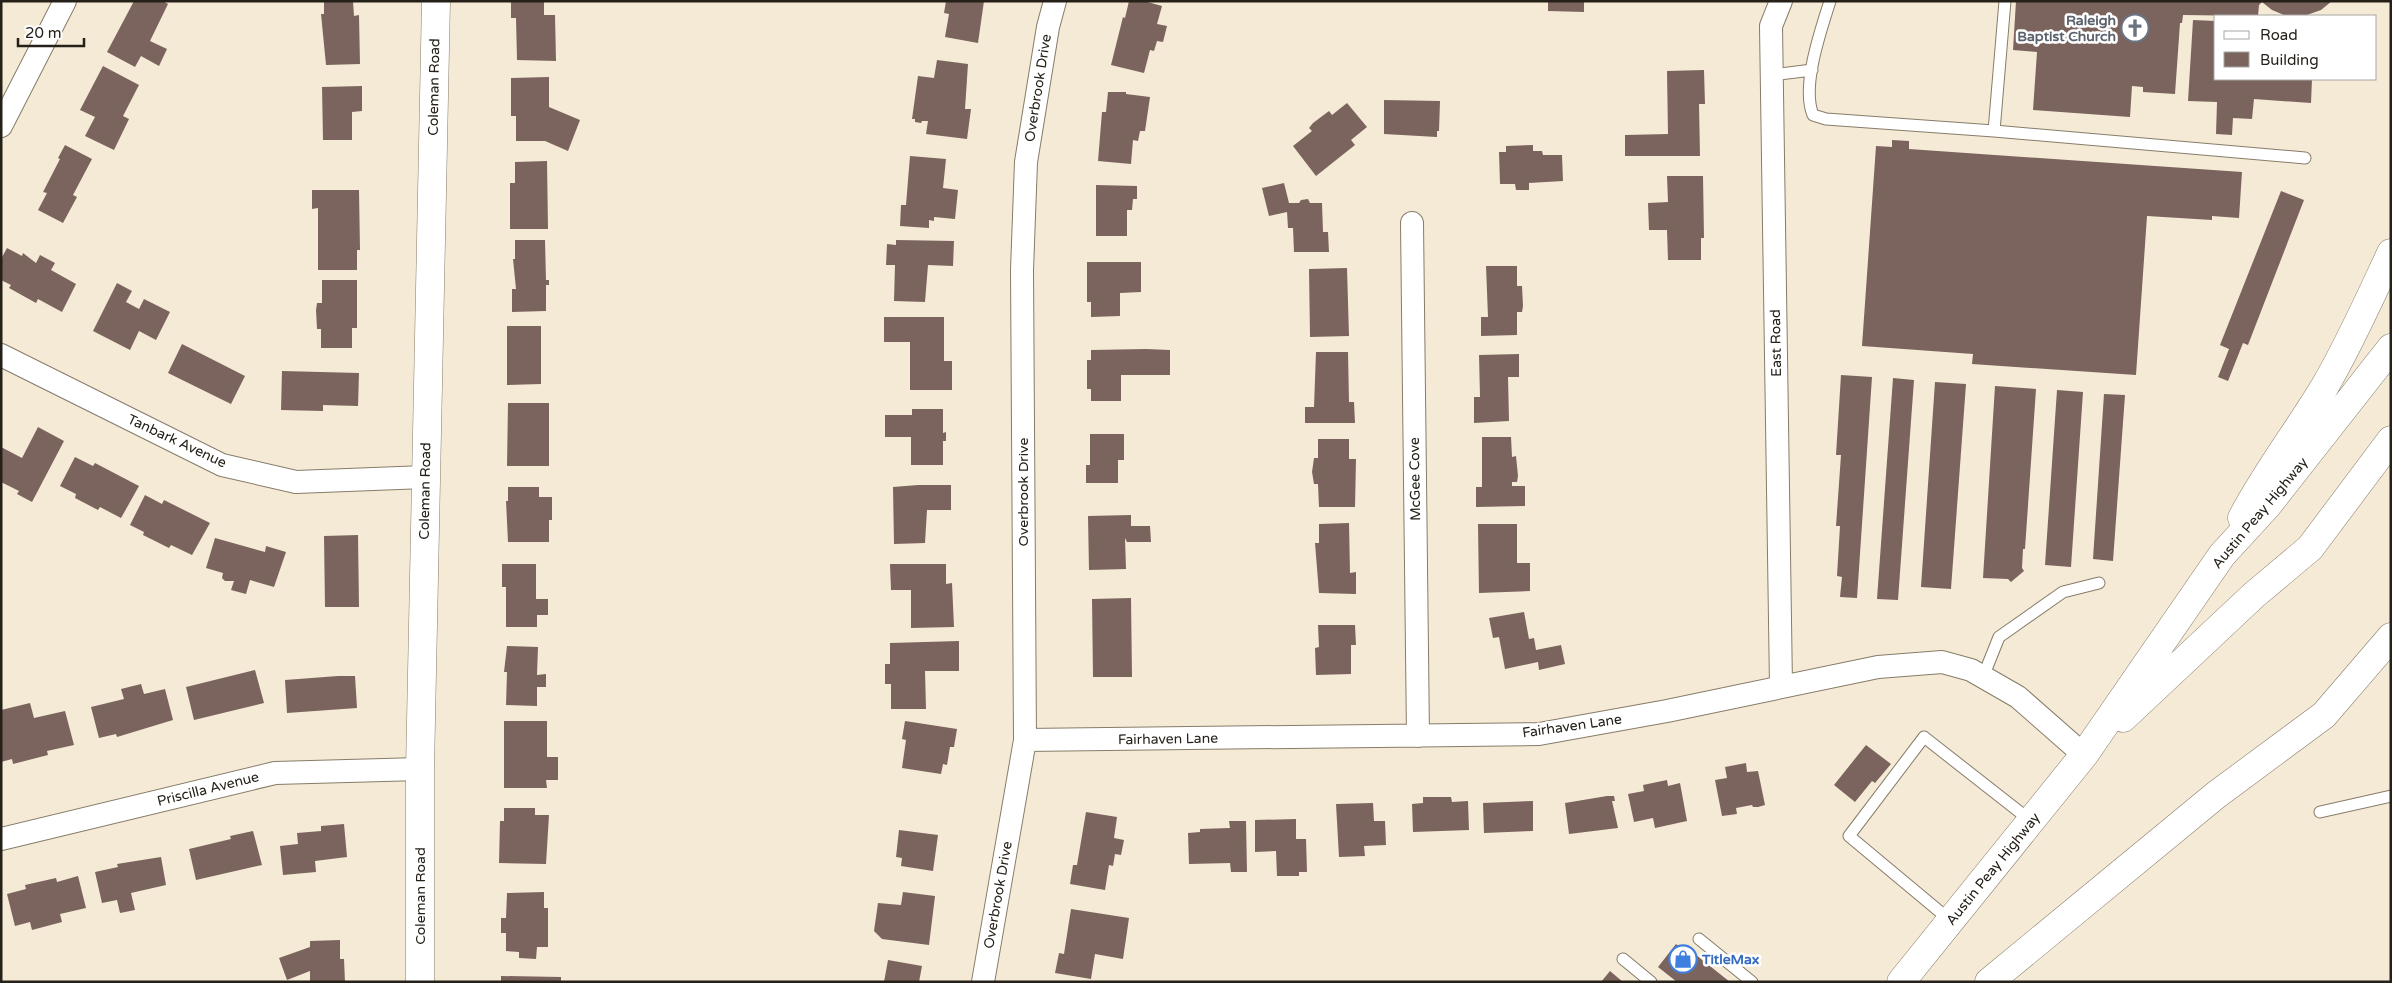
<svg xmlns="http://www.w3.org/2000/svg" width="2392" height="983" font-family="'Varela Round',sans-serif">
	<rect width="100%" height="100%" fill="#f5ead5"/>
	<path fill="#7b645e" d="M 134,1 L 163,1 L 168,4 L 150,41 L 167,49 L 159,66 L 141,56 L 135,67 L 107,52 Z
		M 324,1 L 353,1 L 354,16 L 359,15 L 360,64 L 326,65 L 321,14 L 324,14 Z
		M 511,1 L 544,1 L 544,15 L 555,15 L 556,61 L 517,60 L 516,18 L 511,18 Z
		M 946,1 L 984,1 L 978,43 L 945,37 L 949,14 L 944,13 Z
		M 1129,1 L 1144,1 L 1162,6 L 1157,24 L 1167,26 L 1163,42 L 1157,41 L 1154,51 L 1150,50 L 1144,73 L 1111,65 L 1123,17 L 1125,18 Z
		M 1548,1 L 1584,1 L 1584,12 L 1548,11 Z
		M 2016,1 L 2332,1 L 2321,10 L 2304,16 L 2284,15 L 2272,10 L 2262,2 L 2259,5 L 2258,16 L 2183,15 L 2182,23 L 2180,23 L 2175,94 L 2143,92 L 2143,87 L 2132,86 L 2130,117 L 2033,110 L 2037,52 L 2013,50 Z
		M 2193,20 L 2216,21 L 2216,79 L 2312,79 L 2311,103 L 2254,99 L 2252,119 L 2233,118 L 2232,135 L 2216,134 L 2217,102 L 2188,101 Z
		M 937,60 L 968,64 L 965,109 L 971,109 L 967,139 L 926,134 L 928,121 L 922,121 L 921,123 L 915,122 L 915,119 L 912,119 L 918,76 L 934,78 Z
		M 103,66 L 139,85 L 123,116 L 129,119 L 114,150 L 85,136 L 95,117 L 80,110 Z
		M 1704,70 L 1705,104 L 1699,104 L 1700,156 L 1625,156 L 1625,135 L 1668,134 L 1667,71 Z
		M 549,77 L 549,107 L 580,120 L 568,151 L 545,141 L 516,141 L 516,116 L 511,116 L 511,78 Z
		M 362,86 L 362,111 L 352,112 L 352,140 L 323,140 L 322,87 Z
		M 1108,92 L 1126,92 L 1126,94 L 1150,97 L 1145,131 L 1140,131 L 1138,141 L 1133,140 L 1131,164 L 1098,161 L 1102,112 L 1106,112 Z
		M 1384,100 L 1440,101 L 1439,131 L 1437,131 L 1437,137 L 1384,134 Z
		M 1347,103 L 1367,127 L 1351,140 L 1355,145 L 1316,176 L 1293,146 L 1312,131 L 1309,128 L 1313,123 L 1329,111 L 1332,115 Z
		M 1892,140 L 1909,141 L 1909,149 L 2242,172 L 2239,218 L 2212,216 L 2212,220 L 2147,216 L 2136,375 L 1972,364 L 1973,354 L 1862,346 L 1876,146 L 1892,147 Z
		M 65,145 L 92,159 L 73,195 L 77,197 L 63,223 L 38,210 L 47,193 L 43,192 L 60,159 L 58,158 Z
		M 1533,145 L 1533,151 L 1542,151 L 1543,155 L 1562,155 L 1563,181 L 1529,183 L 1529,190 L 1516,190 L 1515,184 L 1500,184 L 1499,152 L 1506,152 L 1506,146 Z
		M 910,156 L 946,159 L 943,188 L 958,190 L 955,219 L 934,217 L 934,221 L 929,220 L 929,228 L 900,226 L 901,205 L 906,205 Z
		M 547,161 L 548,229 L 510,229 L 510,183 L 515,183 L 515,162 Z
		M 1667,176 L 1703,176 L 1704,238 L 1701,238 L 1701,260 L 1668,260 L 1667,230 L 1649,230 L 1648,203 L 1668,202 Z
		M 1284,183 L 1289,203 L 1299,203 L 1301,200 L 1308,199 L 1310,203 L 1322,203 L 1323,232 L 1328,232 L 1329,252 L 1294,252 L 1293,228 L 1288,228 L 1287,212 L 1269,216 L 1262,188 Z
		M 1096,185 L 1137,186 L 1137,199 L 1133,199 L 1132,210 L 1127,210 L 1127,236 L 1096,236 Z
		M 312,190 L 359,190 L 360,250 L 357,250 L 357,270 L 318,270 L 318,208 L 312,209 Z
		M 2281,191 L 2304,200 L 2248,345 L 2243,343 L 2228,381 L 2218,377 L 2229,349 L 2220,345 Z
		M 515,240 L 545,240 L 546,280 L 549,280 L 549,285 L 546,285 L 546,311 L 512,312 L 512,289 L 516,289 L 513,259 L 515,259 Z
		M 896,240 L 954,241 L 953,266 L 928,265 L 925,302 L 894,301 L 895,265 L 886,265 L 887,244 L 896,245 Z
		M 7,248 L 22,256 L 23,253 L 36,263 L 40,255 L 55,263 L 51,270 L 76,284 L 62,312 L 38,299 L 36,303 L 9,288 L 11,285 L 1,280 L 1,259 Z
		M 1087,262 L 1141,262 L 1141,292 L 1120,293 L 1120,316 L 1091,317 L 1091,302 L 1087,302 Z
		M 1486,266 L 1517,266 L 1517,286 L 1522,286 L 1523,306 L 1522,312 L 1517,312 L 1517,335 L 1481,336 L 1481,317 L 1488,317 Z
		M 1347,268 L 1349,336 L 1310,337 L 1309,269 Z
		M 322,280 L 357,280 L 357,328 L 352,328 L 352,348 L 321,348 L 321,329 L 317,329 L 316,310 L 317,303 L 322,303 Z
		M 117,283 L 132,291 L 126,302 L 139,309 L 144,299 L 170,312 L 156,340 L 139,331 L 130,350 L 93,331 Z
		M 884,317 L 944,317 L 944,361 L 952,361 L 952,390 L 910,390 L 910,342 L 884,342 Z
		M 507,326 L 541,326 L 541,384 L 507,385 Z
		M 182,344 L 245,376 L 231,404 L 168,373 Z
		M 1146,349 L 1170,350 L 1170,375 L 1121,375 L 1121,401 L 1091,401 L 1091,389 L 1087,389 L 1087,360 L 1091,360 L 1091,350 Z
		M 1316,352 L 1348,352 L 1349,402 L 1354,402 L 1355,423 L 1305,423 L 1305,407 L 1314,407 Z
		M 1519,354 L 1519,377 L 1508,377 L 1509,421 L 1474,423 L 1474,397 L 1480,397 L 1479,355 Z
		M 282,371 L 359,373 L 358,406 L 323,405 L 323,411 L 281,410 Z
		M 1841,375 L 1872,377 L 1857,598 L 1840,597 L 1842,577 L 1837,576 L 1840,526 L 1836,526 L 1841,455 L 1836,455 Z
		M 1893,378 L 1914,380 L 1898,600 L 1877,599 Z
		M 1935,382 L 1966,384 L 1951,589 L 1921,587 Z
		M 1995,386 L 2036,389 L 2025,549 L 2023,549 L 2022,568 L 2024,571 L 2011,582 L 2008,579 L 1983,578 Z
		M 2057,390 L 2083,392 L 2071,567 L 2045,565 Z
		M 2104,394 L 2125,395 L 2113,561 L 2093,559 Z
		M 508,403 L 549,403 L 549,466 L 507,466 Z
		M 912,409 L 943,409 L 943,433 L 946,432 L 946,441 L 943,441 L 943,465 L 911,465 L 911,437 L 885,437 L 885,415 L 912,415 Z
		M 38,427 L 64,441 L 32,502 L 17,494 L 19,491 L 1,482 L 1,447 L 22,458 Z
		M 1090,434 L 1124,434 L 1124,460 L 1118,460 L 1118,483 L 1086,483 L 1086,465 L 1090,465 Z
		M 1482,437 L 1511,437 L 1512,457 L 1516,456 L 1518,476 L 1517,482 L 1512,482 L 1512,486 L 1525,486 L 1525,506 L 1476,507 L 1476,487 L 1482,487 Z
		M 1318,439 L 1349,439 L 1349,459 L 1356,459 L 1355,507 L 1319,507 L 1318,484 L 1314,484 L 1312,472 L 1314,458 L 1318,458 Z
		M 75,457 L 93,466 L 95,463 L 139,486 L 121,518 L 100,507 L 98,510 L 75,498 L 76,494 L 60,486 Z
		M 918,485 L 951,485 L 951,510 L 927,510 L 925,543 L 894,544 L 893,487 Z
		M 508,487 L 539,487 L 539,497 L 552,497 L 552,520 L 549,520 L 549,542 L 508,542 L 506,501 L 508,501 Z
		M 145,495 L 162,504 L 164,500 L 210,523 L 192,555 L 171,545 L 169,548 L 143,535 L 144,532 L 130,525 Z
		M 1131,515 L 1131,526 L 1150,526 L 1151,542 L 1127,542 L 1125,538 L 1126,569 L 1089,570 L 1088,516 Z
		M 1349,523 L 1350,573 L 1356,572 L 1356,594 L 1319,593 L 1315,543 L 1319,543 L 1319,524 Z
		M 1478,524 L 1517,524 L 1517,563 L 1530,563 L 1530,591 L 1479,593 Z
		M 358,535 L 359,607 L 325,607 L 324,536 Z
		M 215,538 L 265,552 L 266,546 L 286,552 L 274,587 L 250,580 L 246,594 L 231,590 L 234,581 L 225,581 L 222,578 L 223,573 L 206,568 Z
		M 502,564 L 536,564 L 536,599 L 548,599 L 548,615 L 537,615 L 537,627 L 506,627 L 506,587 L 502,587 Z
		M 890,564 L 946,564 L 946,584 L 952,583 L 954,627 L 911,628 L 911,590 L 891,590 Z
		M 1131,598 L 1132,677 L 1093,677 L 1092,599 Z
		M 1524,612 L 1529,639 L 1534,638 L 1536,650 L 1561,645 L 1565,664 L 1539,670 L 1538,662 L 1505,669 L 1499,637 L 1493,638 L 1489,618 Z
		M 1318,625 L 1355,625 L 1356,645 L 1351,645 L 1351,674 L 1316,675 L 1315,648 L 1319,647 Z
		M 959,641 L 959,671 L 925,671 L 926,709 L 891,709 L 891,684 L 885,684 L 885,664 L 890,664 L 890,643 Z
		M 507,646 L 538,647 L 537,675 L 546,674 L 546,687 L 537,687 L 537,706 L 506,705 L 507,672 L 504,672 Z
		M 255,670 L 264,703 L 194,720 L 186,687 Z
		M 338,676 L 355,676 L 357,708 L 287,713 L 285,680 Z
		M 141,684 L 144,694 L 165,689 L 173,720 L 117,737 L 116,734 L 99,738 L 91,707 L 124,699 L 121,689 Z
		M 30,703 L 34,718 L 65,711 L 74,745 L 47,751 L 48,755 L 13,764 L 12,759 L 1,762 L 1,710 Z
		M 504,721 L 547,721 L 547,757 L 558,757 L 558,780 L 546,780 L 547,788 L 504,788 Z
		M 905,721 L 957,729 L 954,747 L 950,747 L 947,765 L 943,764 L 941,774 L 902,768 L 906,740 L 902,739 Z
		M 1866,745 L 1891,764 L 1875,783 L 1872,781 L 1855,802 L 1834,785 Z
		M 1746,763 L 1747,772 L 1758,771 L 1765,805 L 1758,807 L 1753,807 L 1752,805 L 1736,808 L 1737,814 L 1722,816 L 1715,780 L 1727,778 L 1725,767 Z
		M 1667,780 L 1668,786 L 1680,783 L 1687,821 L 1655,828 L 1653,818 L 1634,822 L 1628,794 L 1644,791 L 1643,785 Z
		M 1607,796 L 1614,796 L 1615,801 L 1612,801 L 1618,828 L 1569,834 L 1565,803 Z
		M 1423,797 L 1451,797 L 1452,802 L 1468,801 L 1469,830 L 1413,832 L 1412,804 L 1423,803 Z
		M 1533,801 L 1533,831 L 1484,833 L 1483,803 Z
		M 1373,803 L 1374,821 L 1385,821 L 1386,845 L 1364,846 L 1365,856 L 1339,857 L 1336,804 Z
		M 504,808 L 535,808 L 535,815 L 549,815 L 546,864 L 499,863 L 500,821 L 504,821 Z
		M 1086,812 L 1117,817 L 1114,838 L 1124,840 L 1121,855 L 1115,854 L 1113,866 L 1109,865 L 1105,890 L 1070,884 L 1073,865 L 1077,865 Z
		M 1296,819 L 1296,839 L 1306,839 L 1307,872 L 1299,872 L 1299,876 L 1277,876 L 1276,851 L 1255,852 L 1255,820 Z
		M 1229,821 L 1246,821 L 1247,872 L 1231,872 L 1230,863 L 1189,864 L 1188,833 L 1200,832 L 1200,829 L 1230,828 Z
		M 344,824 L 347,857 L 315,861 L 316,872 L 283,875 L 280,846 L 298,844 L 297,833 L 321,831 L 321,826 Z
		M 899,830 L 938,835 L 933,871 L 901,866 L 902,858 L 896,857 Z
		M 253,831 L 262,865 L 196,880 L 189,849 L 231,839 L 230,836 Z
		M 161,857 L 166,885 L 131,893 L 135,910 L 120,913 L 117,900 L 102,903 L 95,872 L 118,867 L 117,864 Z
		M 78,876 L 86,908 L 60,914 L 62,922 L 32,930 L 30,922 L 15,926 L 7,894 L 26,889 L 25,885 L 56,878 L 57,882 Z
		M 544,892 L 544,908 L 548,908 L 548,947 L 537,947 L 536,959 L 519,958 L 519,952 L 506,951 L 506,933 L 501,933 L 501,918 L 506,918 L 507,893 Z
		M 903,892 L 935,896 L 929,945 L 882,939 L 874,931 L 878,903 L 901,905 Z
		M 1071,909 L 1129,918 L 1123,959 L 1095,954 L 1091,979 L 1055,973 L 1059,953 L 1064,954 Z
		M 340,940 L 340,959 L 344,959 L 345,982 L 310,982 L 310,971 L 287,980 L 279,958 L 310,947 L 310,941 Z
		M 1676,944 L 1683,950 L 1686,947 L 1730,982 L 1677,982 L 1658,967 Z
		M 888,960 L 922,966 L 919,982 L 884,982 Z
		M 1610,971 L 1623,982 L 1601,982 Z
		M 501,976 L 561,977 L 561,982 L 501,982 Z"/>
	<g fill="none" stroke-linecap="round" stroke-linejoin="round">
		<g stroke="#867c69" stroke-width="13">
			<path id="service" d="M 1830,1 C 1821,30 1801,86 1813,115 L 1826,119 L 1994,131 L 2005,1
				M 1772,75 L 1812,70
				M 1994,131 L 2305,158
				M 1983,677 L 1999,637 L 2063,592 L 2099,583
				M 2320,812 L 2391,796
				M 1951,921 L 1849,836 L 1924,737 L 2031,821
				M 1699,939 L 1752,982
				M 1623,959 L 1651,982"/>
		</g>
		<g stroke="#867c69" stroke-width="24">
			<path id="minor" d="M 1,126 L 65,1
				M 1412,223 L 1418,736
				M 1,355 L 222,465 L 296,482 L 425,477
				M 1781,686 L 1771,26 L 1781,1
				M 1025,740 L 1539,734 L 1667,711 L 1878,667 L 1942,662 L 1971,670 L 2018,697 L 2084,755
				M 1,839 L 275,773 L 420,769
				M 983,982 L 1025,740 L 1022,270 L 1026,162 L 1048,27 L 1055,1"/>
		</g>
		<g stroke="#867c69" stroke-width="29">
			<path id="secondary" d="M 420,982 L 420,769 L 436,1"/>
		</g>
		<g stroke="#867c69" stroke-width="29">
			<path id="primary" d="M 2242,518 C 2266,472 2298,431 2325,386 C 2350,343 2370,298 2391,253
				M 2123,718 L 2254,595 L 2310,548 L 2391,440
				M 1901,982 L 2084,755 L 2222,555 L 2267,506 L 2391,348
				M 1989,982 L 2216,795 L 2324,715 L 2391,637"/>
		</g>
		<use href="#service" stroke="#fff" stroke-width="11"/>
		<use href="#minor" stroke="#fff" stroke-width="22"/>
		<use href="#secondary" stroke="#fff" stroke-width="28"/>
		<use href="#primary" stroke="#fff" stroke-width="28"/>
	</g>
	<defs>
		<g id="church-ring" transform="scale(1.4375)"><circle r="9.5" fill="#fff" stroke="#6b7280" stroke-width="1.5"/><path d="M-1.2-6h2.4v3.5h3.3v2.4h-3.3V6h-2.4V-.1h-3.3v-2.4h3.3Z" fill="#6b7280"/></g>
		<g id="shop-ring" transform="scale(1.4375)"><circle r="9.5" fill="#fff" stroke="#3f7fe0" stroke-width="1.5"/><path d="M-5-2.5h2.3a2.7 3.5 0 0 1 5.4 0H5L5.5 6h-11ZM-1.5-2.5h3a1.5 2.3 0 0 0-3 0Z" fill="#3f7fe0"/></g>
	</defs>
	<g fill-rule="evenodd">
		<use href="#church-ring" x="2135" y="28"/>
		<use href="#shop-ring" x="1683" y="959"/>
	</g>
	<g text-anchor="middle" dominant-baseline="central" stroke-width="5" stroke-linejoin="round" paint-order="stroke">
		<g font-size="14" font-weight="bold" fill="#5b616d" stroke="#fff" text-anchor="end">
			<text x="2116" y="20">Raleigh<tspan x="2116" dy="16">Baptist Church</tspan></text>
		</g>
		<g font-size="14" fill="#252119" stroke="#fff">
			<text transform="translate(434 87) rotate(-89)">Coleman Road</text>
			<text transform="translate(1038 88) rotate(-81)">Overbrook Drive</text>
			<text transform="translate(1776 343) rotate(-91)">East Road</text>
			<text transform="translate(177 441) rotate(25)">Tanbark Avenue</text>
			<text transform="translate(1415 479) rotate(-91)">McGee Cove</text>
			<text transform="translate(425 491) rotate(-89)">Coleman Road</text>
			<text transform="translate(1023 492) rotate(-90)">Overbrook Drive</text>
			<text transform="translate(2260 513) rotate(-50)">Austin Peay Highway</text>
			<text transform="translate(1572 726) rotate(-8)">Fairhaven Lane</text>
			<text transform="translate(1168 739) rotate(-1)">Fairhaven Lane</text>
			<text transform="translate(208 789) rotate(-14)">Priscilla Avenue</text>
			<text transform="translate(1993 869) rotate(-51)">Austin Peay Highway</text>
			<text transform="translate(998 895) rotate(-80)">Overbrook Drive</text>
			<text transform="translate(420 896) rotate(-90)">Coleman Road</text>
		</g>
		<g font-size="14" font-weight="bold" fill="#366cbe" stroke="#fff" text-anchor="start">
			<text x="1702" y="959">TitleMax</text>
		</g>
	</g>
	<rect width="2392" height="983" fill="none" stroke="#252119" stroke-width="5"/>
	<rect x="2214" y="15" width="162" height="65" fill="#ffffff" stroke="#a8a6a3"/>
	<rect x="2224" y="31" width="25" height="8" fill="#ffffff" stroke="#a8a6a3"/>
	<text x="2260" y="40" font-size="15" fill="#252119">Road</text>
	<rect x="2224" y="52" width="25" height="15" fill="#7b645e" stroke="#a8a6a3"/>
	<text x="2260" y="65" font-size="15" fill="#252119">Building</text>
	<path d="M18 38v8h66v-8" fill="none" stroke="#252119" stroke-width="2.5"/>
	<text x="25" y="38" font-size="15" fill="#252119" stroke="#ffffff" stroke-width="4" paint-order="stroke">20 m</text>
</svg>
